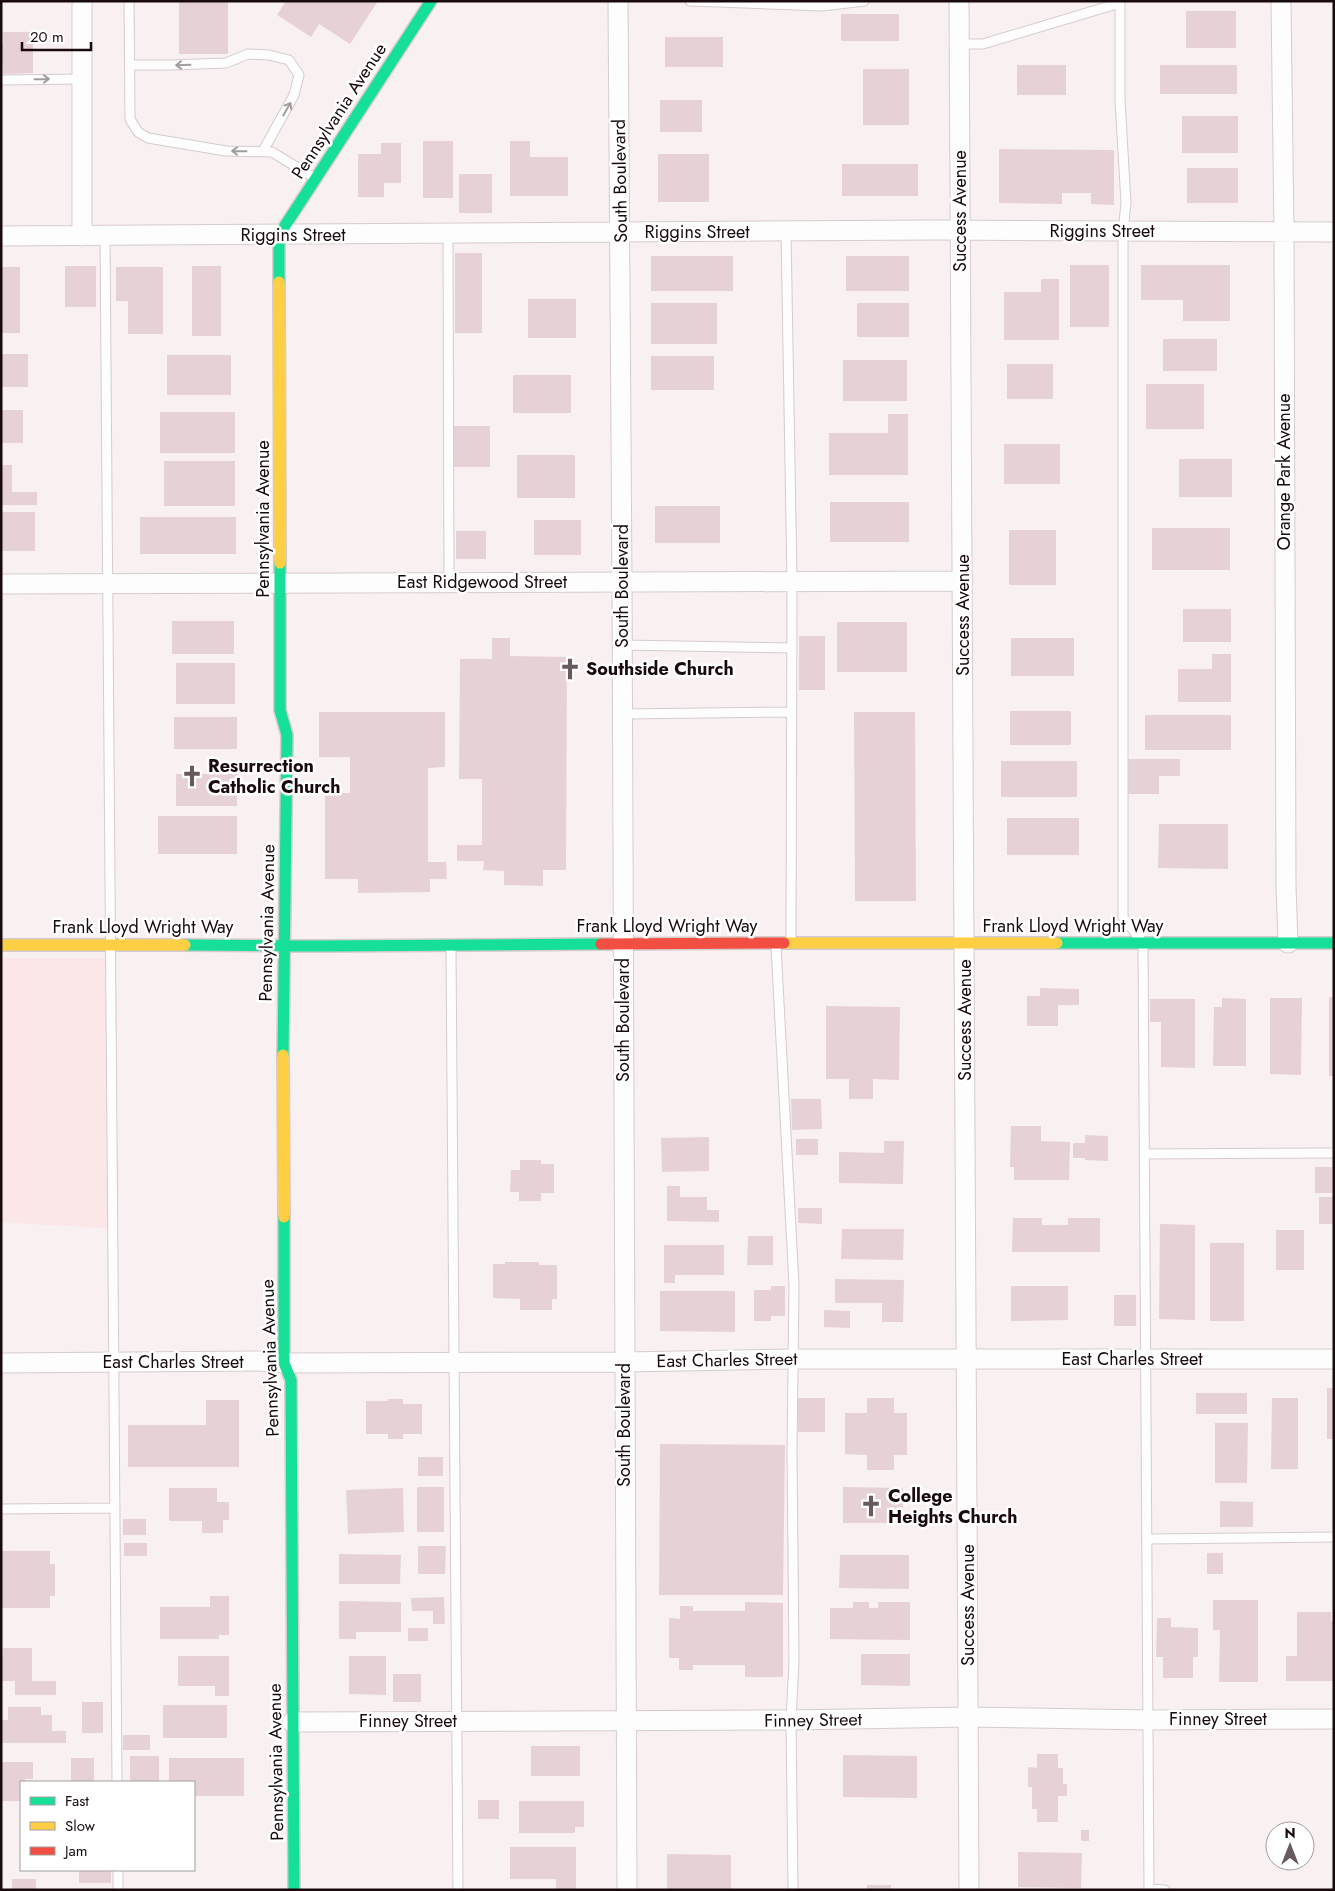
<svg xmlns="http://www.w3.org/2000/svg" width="1335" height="1891" font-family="Jost,sans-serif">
	<rect width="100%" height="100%" fill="#f9f0f1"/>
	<path fill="#fbe6e8" d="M 1,958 L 106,958 L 119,1171 L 117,1229 L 1,1222 Z"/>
	<path fill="#e6d2d6" d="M 179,1 L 228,1 L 228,54 L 179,54 Z
		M 286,1 L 378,1 L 350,44 L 319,24 L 311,37 L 277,15 Z
		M 1186,11 L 1236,11 L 1236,48 L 1186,48 Z
		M 841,14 L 899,14 L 899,41 L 841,41 Z
		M 3,32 L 33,32 L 33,73 L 3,74 L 1,43 L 3,43 Z
		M 665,37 L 723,37 L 723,67 L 665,67 Z
		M 1017,65 L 1066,65 L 1066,95 L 1017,95 Z
		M 1160,65 L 1237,65 L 1237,94 L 1160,94 Z
		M 863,69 L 909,69 L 909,125 L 863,125 Z
		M 660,100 L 702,100 L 702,132 L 660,132 Z
		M 1182,116 L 1238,116 L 1238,153 L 1182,153 Z
		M 423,141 L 453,141 L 453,198 L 423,198 Z
		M 510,141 L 530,141 L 530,157 L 568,157 L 568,196 L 510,196 Z
		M 381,143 L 401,143 L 401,183 L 384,183 L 384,197 L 358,197 L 358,154 L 381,154 Z
		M 999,149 L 1114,150 L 1114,205 L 1091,204 L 1091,193 L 1062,193 L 1062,204 L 999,203 Z
		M 658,154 L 709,154 L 709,202 L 658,202 Z
		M 842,164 L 918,164 L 918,196 L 842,196 Z
		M 1187,168 L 1238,168 L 1238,203 L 1187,203 Z
		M 459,174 L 492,174 L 492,213 L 459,213 Z
		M 455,253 L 482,253 L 482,333 L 455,333 Z
		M 651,256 L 733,256 L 733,291 L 651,291 Z
		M 846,256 L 909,256 L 909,291 L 846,291 Z
		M 1070,265 L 1109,265 L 1109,327 L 1070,327 Z
		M 1141,265 L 1230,265 L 1230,321 L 1183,321 L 1183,300 L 1141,300 Z
		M 65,266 L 96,266 L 96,307 L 65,307 Z
		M 192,266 L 221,266 L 221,336 L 192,336 Z
		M 1,267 L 20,267 L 20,333 L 1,333 Z
		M 116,267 L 163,267 L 163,334 L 128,334 L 128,301 L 116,301 Z
		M 1041,279 L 1059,279 L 1059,340 L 1004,340 L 1004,292 L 1041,292 Z
		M 528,299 L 576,299 L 576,338 L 528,338 Z
		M 651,303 L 717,303 L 717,344 L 651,344 Z
		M 857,303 L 909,303 L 909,337 L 857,337 Z
		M 1163,339 L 1217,339 L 1217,371 L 1163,371 Z
		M 1,354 L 28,354 L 28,387 L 1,387 Z
		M 167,355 L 231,355 L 231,395 L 167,395 Z
		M 651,356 L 714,356 L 714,390 L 651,390 Z
		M 843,360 L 907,360 L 907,401 L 843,401 Z
		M 1007,364 L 1053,364 L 1053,399 L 1007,399 Z
		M 513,375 L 571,375 L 571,413 L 513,413 Z
		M 1146,384 L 1204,384 L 1204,429 L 1146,429 Z
		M 1,410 L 23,410 L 23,443 L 1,443 Z
		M 160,412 L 235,412 L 235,453 L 160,453 Z
		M 888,414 L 908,414 L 908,475 L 829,475 L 829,433 L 888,433 Z
		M 454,426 L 490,426 L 490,467 L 454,467 Z
		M 1004,444 L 1060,444 L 1060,484 L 1004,484 Z
		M 517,455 L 575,455 L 575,498 L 517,498 Z
		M 1179,459 L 1232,459 L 1232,497 L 1179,497 Z
		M 164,461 L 235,461 L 235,506 L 164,506 Z
		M 1,465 L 12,465 L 12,492 L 37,492 L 37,505 L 1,505 Z
		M 830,502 L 909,502 L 909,542 L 830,542 Z
		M 655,506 L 720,506 L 720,543 L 655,543 Z
		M 1,512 L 35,512 L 35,551 L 1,551 Z
		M 140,517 L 236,517 L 236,554 L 140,554 Z
		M 534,520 L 581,520 L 581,555 L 534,555 Z
		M 1152,528 L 1230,528 L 1230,570 L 1152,570 Z
		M 1009,530 L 1056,530 L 1056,585 L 1009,585 Z
		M 456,531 L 486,531 L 486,559 L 456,559 Z
		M 1183,609 L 1231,609 L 1231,642 L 1183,642 Z
		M 172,621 L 234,621 L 234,654 L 172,654 Z
		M 837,622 L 907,622 L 907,672 L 837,672 Z
		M 799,636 L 825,636 L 825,690 L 799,690 Z
		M 492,638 L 510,638 L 510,656 L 567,657 L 566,870 L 543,870 L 543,886 L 504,885 L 504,871 L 483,870 L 484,861 L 457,861 L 457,845 L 482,845 L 482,779 L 459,779 L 460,659 L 492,659 Z
		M 1011,638 L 1074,638 L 1074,676 L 1011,676 Z
		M 1212,654 L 1231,654 L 1231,702 L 1178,702 L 1178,669 L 1212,669 Z
		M 176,663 L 235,663 L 235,704 L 176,704 Z
		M 1010,711 L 1071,711 L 1071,745 L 1010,745 Z
		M 319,712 L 445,712 L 445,767 L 428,768 L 428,862 L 446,862 L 447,879 L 430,879 L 430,892 L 358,893 L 358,879 L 325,879 L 325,793 L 350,793 L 350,757 L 319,757 Z
		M 854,712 L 915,712 L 916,901 L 855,901 Z
		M 1145,715 L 1231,715 L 1231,750 L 1145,750 Z
		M 174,717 L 237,717 L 237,749 L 174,749 Z
		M 1126,759 L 1180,759 L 1180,776 L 1159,776 L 1159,794 L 1126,794 Z
		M 1001,761 L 1077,761 L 1077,797 L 1001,797 Z
		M 176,774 L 237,774 L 237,806 L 176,806 Z
		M 158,816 L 237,816 L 237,854 L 158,854 Z
		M 1007,818 L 1079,818 L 1079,855 L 1007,855 Z
		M 1159,824 L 1228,824 L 1228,869 L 1158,868 Z
		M 1040,988 L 1079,989 L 1079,1005 L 1058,1005 L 1058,1026 L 1027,1026 L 1027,996 L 1040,996 Z
		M 1329,997 L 1334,997 L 1334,1076 L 1329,1076 Z
		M 1222,998 L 1246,999 L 1246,1066 L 1213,1066 L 1214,1007 L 1222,1007 Z
		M 1270,998 L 1302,998 L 1301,1075 L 1270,1074 Z
		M 1150,999 L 1195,999 L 1195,1068 L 1161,1067 L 1161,1022 L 1150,1022 Z
		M 826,1006 L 900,1007 L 899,1080 L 873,1079 L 873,1099 L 849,1099 L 849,1079 L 826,1079 Z
		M 791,1099 L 821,1099 L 822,1129 L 792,1130 Z
		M 1011,1126 L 1041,1126 L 1041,1141 L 1070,1142 L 1069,1180 L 1014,1180 L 1014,1167 L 1010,1167 Z
		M 1085,1135 L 1108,1136 L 1108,1161 L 1085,1160 L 1085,1158 L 1073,1158 L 1073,1143 L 1085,1143 Z
		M 709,1137 L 709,1171 L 662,1172 L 661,1138 Z
		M 796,1139 L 818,1139 L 818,1155 L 796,1155 Z
		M 884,1141 L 904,1141 L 903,1184 L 839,1183 L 839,1152 L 884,1153 Z
		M 520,1160 L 541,1160 L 541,1164 L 554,1164 L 554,1193 L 541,1193 L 541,1201 L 519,1201 L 519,1192 L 510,1192 L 511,1170 L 520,1170 Z
		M 1315,1167 L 1332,1167 L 1332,1193 L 1315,1193 Z
		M 667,1186 L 680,1186 L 680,1197 L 707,1197 L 707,1210 L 719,1210 L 719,1222 L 667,1221 Z
		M 1319,1197 L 1334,1197 L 1334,1224 L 1319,1224 Z
		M 798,1208 L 822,1208 L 822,1224 L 798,1223 Z
		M 1013,1218 L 1042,1218 L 1042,1225 L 1068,1225 L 1068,1218 L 1100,1218 L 1100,1252 L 1012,1252 Z
		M 1160,1224 L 1195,1225 L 1195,1320 L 1159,1319 Z
		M 842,1229 L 904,1229 L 903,1260 L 841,1259 Z
		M 1276,1230 L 1304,1230 L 1304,1270 L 1276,1270 Z
		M 748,1236 L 773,1236 L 773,1265 L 747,1265 Z
		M 1210,1243 L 1244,1243 L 1244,1321 L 1210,1321 Z
		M 664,1245 L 724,1245 L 724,1275 L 675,1275 L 675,1283 L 664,1283 Z
		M 505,1262 L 539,1262 L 539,1265 L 557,1265 L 557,1299 L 552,1299 L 552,1310 L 520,1310 L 520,1299 L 493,1298 L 493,1264 L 505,1264 Z
		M 835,1279 L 904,1280 L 903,1322 L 882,1322 L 882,1303 L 835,1303 Z
		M 771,1286 L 785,1286 L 785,1316 L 771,1316 L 771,1321 L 754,1321 L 754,1290 L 771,1290 Z
		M 1011,1286 L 1068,1286 L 1068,1320 L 1011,1321 Z
		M 660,1291 L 735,1291 L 735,1332 L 660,1331 Z
		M 1114,1295 L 1136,1295 L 1136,1326 L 1114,1326 Z
		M 824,1310 L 850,1311 L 850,1328 L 824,1327 Z
		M 1327,1388 L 1334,1388 L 1334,1439 L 1327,1439 Z
		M 1196,1393 L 1247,1393 L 1247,1414 L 1196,1414 Z
		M 798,1398 L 825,1398 L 825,1432 L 798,1432 Z
		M 867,1398 L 894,1398 L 894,1413 L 907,1413 L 907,1455 L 894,1455 L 894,1470 L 867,1470 L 867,1455 L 845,1454 L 845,1413 L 867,1413 Z
		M 1272,1398 L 1298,1398 L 1298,1469 L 1271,1469 Z
		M 388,1399 L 403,1399 L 403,1404 L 422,1404 L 422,1434 L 403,1434 L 403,1439 L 388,1439 L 388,1434 L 366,1434 L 366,1401 L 388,1401 Z
		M 206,1400 L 239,1400 L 239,1467 L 128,1467 L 128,1425 L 206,1425 Z
		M 1215,1423 L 1248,1423 L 1247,1483 L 1215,1483 Z
		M 660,1444 L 785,1445 L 783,1595 L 659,1595 Z
		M 418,1457 L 443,1457 L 443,1476 L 418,1476 Z
		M 417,1487 L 444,1487 L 444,1532 L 417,1532 Z
		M 843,1487 L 903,1488 L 903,1523 L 843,1523 Z
		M 169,1488 L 217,1488 L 217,1502 L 229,1502 L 229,1520 L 223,1520 L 223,1533 L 202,1533 L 202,1521 L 169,1521 Z
		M 403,1488 L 404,1532 L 348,1534 L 346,1490 Z
		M 1220,1501 L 1253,1502 L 1253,1527 L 1220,1527 Z
		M 123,1519 L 146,1519 L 146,1535 L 123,1535 Z
		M 124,1543 L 147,1543 L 147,1556 L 124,1556 Z
		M 418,1546 L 446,1546 L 445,1574 L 418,1574 Z
		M 1,1551 L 50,1551 L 50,1564 L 55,1564 L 55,1596 L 50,1596 L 50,1608 L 1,1608 Z
		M 1207,1553 L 1223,1553 L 1223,1574 L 1207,1574 Z
		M 339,1554 L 401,1555 L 400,1584 L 339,1584 Z
		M 840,1555 L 909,1555 L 909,1589 L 839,1588 Z
		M 210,1596 L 229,1596 L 229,1635 L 219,1635 L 219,1639 L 160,1639 L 160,1607 L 210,1607 Z
		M 444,1597 L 445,1624 L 433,1624 L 433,1611 L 412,1611 L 411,1598 Z
		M 1213,1600 L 1258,1600 L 1258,1682 L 1219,1682 L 1220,1630 L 1213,1630 Z
		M 339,1601 L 401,1602 L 401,1632 L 356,1632 L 356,1639 L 339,1639 Z
		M 745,1602 L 783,1603 L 783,1677 L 745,1677 L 745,1665 L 693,1665 L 693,1670 L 679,1670 L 679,1658 L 669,1658 L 669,1618 L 680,1619 L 680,1606 L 693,1606 L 693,1611 L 745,1611 Z
		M 853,1602 L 869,1602 L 869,1608 L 878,1608 L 878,1602 L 910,1602 L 910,1640 L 830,1639 L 830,1608 L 853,1608 Z
		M 1297,1612 L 1331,1612 L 1331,1621 L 1334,1621 L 1334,1681 L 1286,1681 L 1286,1656 L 1297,1656 Z
		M 1157,1618 L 1171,1618 L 1171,1627 L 1198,1628 L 1198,1657 L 1193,1657 L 1193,1678 L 1163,1678 L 1163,1657 L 1156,1657 Z
		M 408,1628 L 428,1628 L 428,1641 L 408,1641 Z
		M 3,1648 L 32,1648 L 32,1681 L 56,1681 L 56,1695 L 15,1695 L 15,1681 L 1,1681 L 1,1657 L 3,1657 Z
		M 861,1654 L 910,1654 L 910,1686 L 861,1685 Z
		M 178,1656 L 229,1656 L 229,1696 L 215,1696 L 215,1686 L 178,1686 Z
		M 349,1656 L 386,1656 L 386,1695 L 349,1694 Z
		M 393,1674 L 421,1674 L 421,1702 L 393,1702 Z
		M 82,1702 L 103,1702 L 103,1733 L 82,1733 Z
		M 163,1705 L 227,1705 L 227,1738 L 163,1738 Z
		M 8,1707 L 41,1707 L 41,1715 L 52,1715 L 52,1731 L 66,1731 L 66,1743 L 1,1743 L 1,1720 L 8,1720 Z
		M 123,1735 L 150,1735 L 150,1750 L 123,1750 Z
		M 531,1746 L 580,1746 L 580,1776 L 531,1776 Z
		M 1037,1754 L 1058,1754 L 1058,1768 L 1063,1768 L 1063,1784 L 1067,1784 L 1067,1796 L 1058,1796 L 1058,1822 L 1037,1822 L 1037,1809 L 1032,1809 L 1032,1787 L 1028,1787 L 1028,1767 L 1037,1768 Z
		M 843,1755 L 917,1756 L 917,1798 L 843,1797 Z
		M 130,1756 L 159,1756 L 159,1782 L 130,1782 Z
		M 71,1758 L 94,1758 L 94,1781 L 71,1781 Z
		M 169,1758 L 244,1758 L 244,1796 L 194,1796 L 194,1782 L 169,1782 Z
		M 1,1762 L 33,1762 L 33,1779 L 25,1779 L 25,1782 L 21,1782 L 21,1801 L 1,1801 Z
		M 478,1800 L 499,1800 L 499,1819 L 478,1819 Z
		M 519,1801 L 584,1801 L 584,1827 L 575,1827 L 575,1833 L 519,1833 Z
		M 1081,1830 L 1089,1830 L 1089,1841 L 1081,1841 Z
		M 510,1847 L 576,1847 L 576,1890 L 556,1890 L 556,1879 L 510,1879 Z
		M 1018,1852 L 1082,1853 L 1081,1888 L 1018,1887 Z
		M 667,1854 L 731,1855 L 731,1890 L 667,1890 Z
		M 79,1870 L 111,1870 L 111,1883 L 79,1883 Z
		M 12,1879 L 36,1879 L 36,1890 L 12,1890 Z
		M 867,1885 L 891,1885 L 891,1890 L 867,1890 Z"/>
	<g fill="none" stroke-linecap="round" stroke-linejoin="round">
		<g stroke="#d6cbcc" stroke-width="11">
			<path id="lane" d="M 129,1 L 130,119 L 138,132 L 148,138 L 226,151 L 272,152 L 313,177
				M 690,1 L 822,6 L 864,1
				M 959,44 L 983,44 L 1120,3 L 1120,101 L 1126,203 L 1123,232 L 1123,917 L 1143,943 L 1149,1890
				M 130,65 L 172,65 L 226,63 L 248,54 L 269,55 L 289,60 L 299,75 L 294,95 L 263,151
				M 1,80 L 83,79
				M 786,231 L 792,580 L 791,940
				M 448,234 L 449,582
				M 105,236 L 117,1782
				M 622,645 L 792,648
				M 622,714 L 791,712
				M 776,946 L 794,1285 L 792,1451 L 794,1661 L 791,1720 L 793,1890
				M 451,948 L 458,1890
				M 1145,1154 L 1334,1153
				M 1,1509 L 115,1508
				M 1147,1539 L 1334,1537
				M 118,1870 L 118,1890
				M 1149,1889 L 1165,1890"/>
		</g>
		<g stroke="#d6cbcc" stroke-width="21">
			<path id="street" d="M 82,1 L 82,236
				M 618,1 L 622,582 L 627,1890
				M 959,1 L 969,1890
				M 1281,1 L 1284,231 L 1286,887 L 1288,943
				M 1,236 L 935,230 L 1334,232
				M 1,584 L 963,581
				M 1,1363 L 258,1361 L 284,1363 L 624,1362 L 794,1359 L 1334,1359
				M 292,1722 L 791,1720 L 968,1717 L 1149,1720 L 1334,1719"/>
		</g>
		<g stroke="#d6cbcc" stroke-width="14">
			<path id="fast" d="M 279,282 L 279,235 L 431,1
				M 280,563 L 280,710 L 287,735 L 283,1055
				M 1057,943 L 1334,943
				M 185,945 L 325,946 L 601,944
				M 284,1217 L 284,1363 L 291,1380 L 294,1890"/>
		</g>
		<g stroke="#d6cbcc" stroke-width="14">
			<path id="slow" d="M 279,282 L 280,563
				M 784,943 L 1057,943
				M 1,945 L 185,945
				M 283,1055 L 284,1217"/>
		</g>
		<g stroke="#d6cbcc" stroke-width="14">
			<path id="jam" d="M 601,944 L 784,943"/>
		</g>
		<use href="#lane" stroke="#fefdfd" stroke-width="9"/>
		<use href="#street" stroke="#fefdfd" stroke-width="19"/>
		<use href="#fast" stroke="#16e098" stroke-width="11"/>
		<use href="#slow" stroke="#ffcf43" stroke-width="11"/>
		<use href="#jam" stroke="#f24e42" stroke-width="11"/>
	</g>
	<defs><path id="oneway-shaft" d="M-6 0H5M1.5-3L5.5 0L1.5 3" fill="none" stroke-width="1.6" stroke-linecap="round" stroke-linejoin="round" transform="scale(1.25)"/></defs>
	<g stroke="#a29c9d">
		<use href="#oneway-shaft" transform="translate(183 65) rotate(178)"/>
		<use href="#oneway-shaft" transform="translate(42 79) rotate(-1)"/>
		<use href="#oneway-shaft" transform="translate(287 109) rotate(-60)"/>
		<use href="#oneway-shaft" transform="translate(239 151) rotate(-179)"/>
	</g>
	<defs>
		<g id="church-bare" transform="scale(1.725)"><path d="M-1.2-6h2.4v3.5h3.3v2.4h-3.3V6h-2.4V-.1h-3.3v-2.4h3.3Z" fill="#675a5d" stroke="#fff" stroke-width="2.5" paint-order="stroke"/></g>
	</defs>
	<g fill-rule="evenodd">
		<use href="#church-bare" x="570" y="669"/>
		<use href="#church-bare" x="192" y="776"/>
		<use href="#church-bare" x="871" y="1506"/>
	</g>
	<g text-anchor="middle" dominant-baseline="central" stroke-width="5" stroke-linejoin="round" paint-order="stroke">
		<g font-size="18" fill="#180a0d" stroke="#fff">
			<text transform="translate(339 111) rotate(-57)">Pennsylvania Avenue</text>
			<text transform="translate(620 181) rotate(-91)">South Boulevard</text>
			<text transform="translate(960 211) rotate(-90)">Success Avenue</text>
			<text x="1102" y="231">Riggins Street</text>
			<text x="697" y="232">Riggins Street</text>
			<text x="293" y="235">Riggins Street</text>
			<text transform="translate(1284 472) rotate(-90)">Orange Park Avenue</text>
			<text transform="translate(263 519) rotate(-90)">Pennsylvania Avenue</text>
			<text x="482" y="582">East Ridgewood Street</text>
			<text transform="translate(622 586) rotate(-90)">South Boulevard</text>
			<text transform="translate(963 615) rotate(-90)">Success Avenue</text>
			<text transform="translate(267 923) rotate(-89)">Pennsylvania Avenue</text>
			<text x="667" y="926">Frank Lloyd Wright Way</text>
			<text x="1073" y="926">Frank Lloyd Wright Way</text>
			<text x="143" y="927">Frank Lloyd Wright Way</text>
			<text transform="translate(623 1020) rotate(-90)">South Boulevard</text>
			<text transform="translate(965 1020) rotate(-90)">Success Avenue</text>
			<text transform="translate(270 1358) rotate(-92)">Pennsylvania Avenue</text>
			<text x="1132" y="1359">East Charles Street</text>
			<text transform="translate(727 1360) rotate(-1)">East Charles Street</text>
			<text x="173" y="1362">East Charles Street</text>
			<text transform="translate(624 1425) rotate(-90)">South Boulevard</text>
			<text transform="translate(968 1605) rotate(-90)">Success Avenue</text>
			<text x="1218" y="1719">Finney Street</text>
			<text transform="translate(813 1720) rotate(-1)">Finney Street</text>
			<text x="408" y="1721">Finney Street</text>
			<text transform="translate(276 1762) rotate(-91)">Pennsylvania Avenue</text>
		</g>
		<g font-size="18" font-weight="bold" fill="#180a0d" stroke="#fff" text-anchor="start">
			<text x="586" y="669">Southside Church</text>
			<text x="208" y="766">Resurrection<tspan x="208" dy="21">Catholic Church</tspan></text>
			<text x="888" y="1496">College<tspan x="888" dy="21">Heights Church</tspan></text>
		</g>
	</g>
	<rect width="1335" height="1891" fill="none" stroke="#180a0d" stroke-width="5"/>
	<rect x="20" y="1781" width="175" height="90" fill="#ffffff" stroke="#a39d9e"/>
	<rect x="30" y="1797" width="25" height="8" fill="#16e098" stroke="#a39d9e"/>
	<text x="65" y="1806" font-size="15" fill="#180a0d">Fast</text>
	<rect x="30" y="1822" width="25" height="8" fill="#ffcf43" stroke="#a39d9e"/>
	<text x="65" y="1831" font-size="15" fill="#180a0d">Slow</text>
	<rect x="30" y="1847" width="25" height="8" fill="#f24e42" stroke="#a39d9e"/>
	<text x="65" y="1856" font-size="15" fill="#180a0d">Jam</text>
	<g transform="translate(1290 1846)"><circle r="24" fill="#ffffff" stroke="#a39d9e"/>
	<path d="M0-4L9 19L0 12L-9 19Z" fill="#675a5d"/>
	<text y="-8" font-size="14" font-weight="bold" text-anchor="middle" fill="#180a0d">N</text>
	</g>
	<path d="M22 42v8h69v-8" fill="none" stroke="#180a0d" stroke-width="2.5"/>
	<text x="30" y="42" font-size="15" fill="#180a0d" stroke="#ffffff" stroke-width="4" paint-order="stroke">20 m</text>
</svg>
